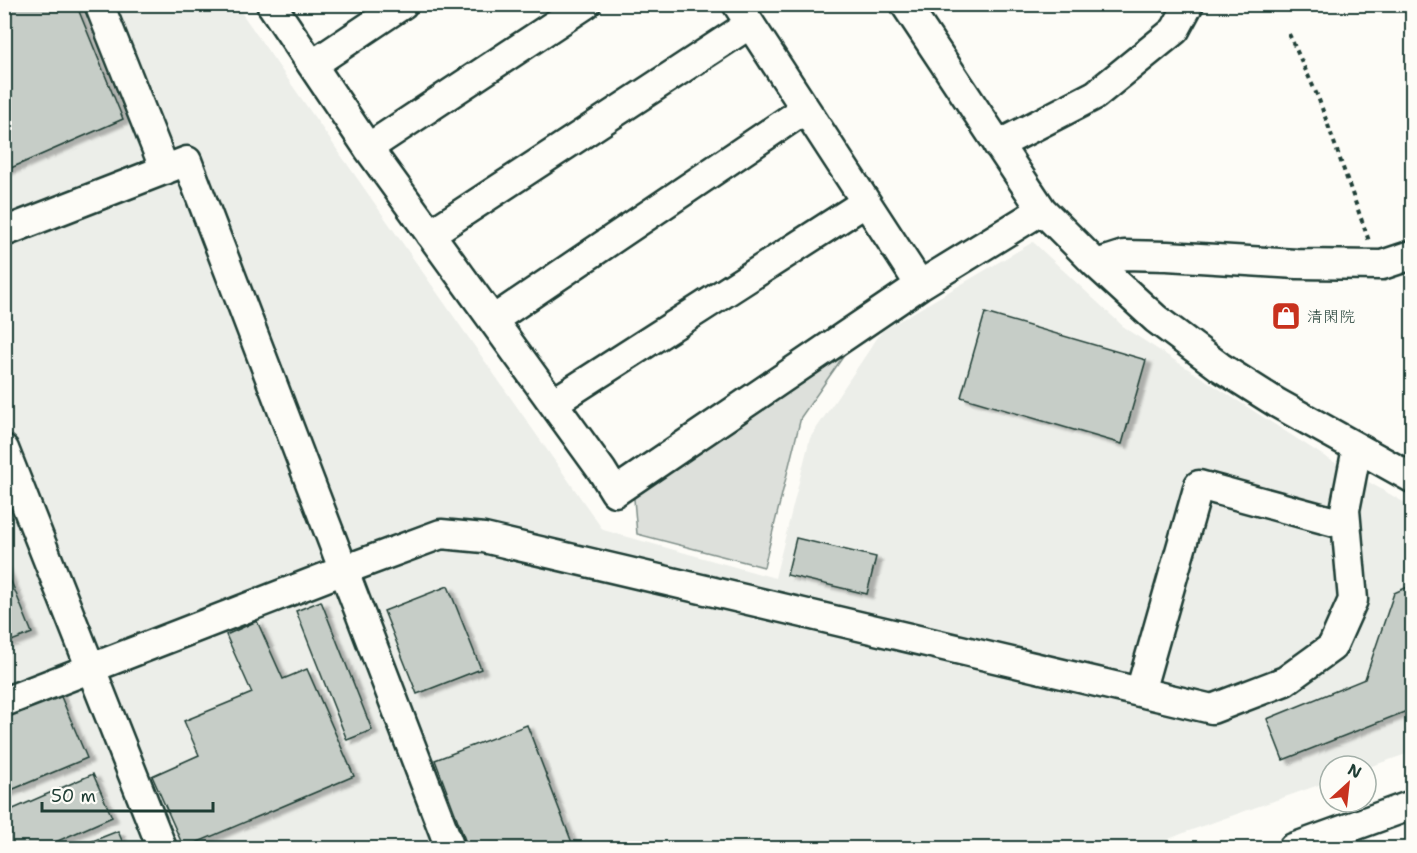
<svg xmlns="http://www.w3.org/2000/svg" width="1417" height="853" font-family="'Shantell Sans','Klee One',sans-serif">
	<defs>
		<filter id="shadow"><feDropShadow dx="6" dy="4" stdDeviation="1.5" flood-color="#0004"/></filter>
	</defs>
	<rect width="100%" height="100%" fill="#fdfcf7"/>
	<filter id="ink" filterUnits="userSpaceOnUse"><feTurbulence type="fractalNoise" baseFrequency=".0167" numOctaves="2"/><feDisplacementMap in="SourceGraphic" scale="12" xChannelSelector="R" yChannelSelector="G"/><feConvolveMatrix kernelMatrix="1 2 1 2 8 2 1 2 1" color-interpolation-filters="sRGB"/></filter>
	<g filter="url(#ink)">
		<path fill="#eceee9" d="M 5,5 L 236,5 L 603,530 L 775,578 L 810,438 L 882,331 L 1033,242 L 1126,329 L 1327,458 L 1412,507 L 1412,752 L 1366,768 L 1366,766 L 1330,766 L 1330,781 L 1186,832 L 1147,848 L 5,848 Z"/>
		<path fill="#dde0db" stroke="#7e8e88" stroke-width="1.5" d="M 836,344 L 845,354 L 801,417 L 764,567 L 637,534 L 634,499 L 618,494 Z"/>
		<path fill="#c6cdc7" stroke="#1f3d34" stroke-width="1.5" filter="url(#shadow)" d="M 4,4 L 76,4 L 123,119 L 4,171 Z
			M 985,313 L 1146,360 L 1122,444 L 961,397 Z
			M 796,538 L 876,557 L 867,594 L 787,575 Z
			M 4,564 L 32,633 L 4,644 Z
			M 1412,585 L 1412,709 L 1283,760 L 1267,719 L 1365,679 L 1394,593 Z
			M 448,586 L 481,669 L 417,694 L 384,611 Z
			M 321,601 L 372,730 L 347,740 L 296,611 Z
			M 257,621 L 283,679 L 307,669 L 354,776 L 184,848 L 152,776 L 199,755 L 184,721 L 252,693 L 226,635 Z
			M 59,692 L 87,758 L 4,793 L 4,715 Z
			M 527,725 L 574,848 L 468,848 L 435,760 Z
			M 93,774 L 112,817 L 42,848 L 4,848 L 4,813 Z
			M 118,831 L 125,848 L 75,848 Z"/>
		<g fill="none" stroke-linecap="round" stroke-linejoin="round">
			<g stroke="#1f3d34" stroke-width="33">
				<path id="minor" d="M 99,4 L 165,170
					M 271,4 L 368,148 L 602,471 L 615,492 L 920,285 L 1042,210
					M 737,4 L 920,285
					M 905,4 L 1042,210 L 1096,264 L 1156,319 L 1220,367 L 1277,403 L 1412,478
					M 312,65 L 403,4
					M 998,145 L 1095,95 L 1175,30 L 1189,4
					M 368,148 L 586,4
					M 4,232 L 187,161 L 450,848
					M 430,234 L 750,24
					M 1096,264 L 1124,255 L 1167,256 L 1297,264 L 1382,265 L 1412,255
					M 493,320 L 805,109
					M 553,403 L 866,202
					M 4,449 L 162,848
					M 1140,692 L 1199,485 L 1346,525
					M 4,702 L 344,570 L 441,534 L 484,538 L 1212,709 L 1285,681 L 1332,647 L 1353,600 L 1345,510 L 1357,448
					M 1293,848 L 1412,805"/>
			</g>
			<path stroke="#1f3d34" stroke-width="4" stroke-dasharray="4.5 4.5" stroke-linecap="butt" d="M 1289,34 L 1318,97 L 1369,241"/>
			<use href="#minor" stroke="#fdfcf7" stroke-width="28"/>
		</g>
	</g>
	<defs>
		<g id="shop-square" transform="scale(1.5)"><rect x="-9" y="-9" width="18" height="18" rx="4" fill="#c8321e" stroke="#fdfcf7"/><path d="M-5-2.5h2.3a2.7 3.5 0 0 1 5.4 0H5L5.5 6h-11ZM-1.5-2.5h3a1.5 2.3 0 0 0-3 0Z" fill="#fff"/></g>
	</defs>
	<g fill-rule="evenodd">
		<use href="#shop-square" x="1286" y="316"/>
	</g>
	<g text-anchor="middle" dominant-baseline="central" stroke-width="4.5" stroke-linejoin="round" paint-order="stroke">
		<g font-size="16" fill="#1f3d34" stroke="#fdfcf7" text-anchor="start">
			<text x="1307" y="316">清閑院</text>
		</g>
	</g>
	<rect width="1417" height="853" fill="none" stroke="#fdfcf7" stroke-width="24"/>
	<rect x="12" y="12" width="1393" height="829" fill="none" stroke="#1f3d34" stroke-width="2" filter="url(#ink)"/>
	<g transform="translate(1348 784) rotate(27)"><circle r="28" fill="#fdfcf7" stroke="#a4b0a9" stroke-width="1.5"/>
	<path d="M0-4.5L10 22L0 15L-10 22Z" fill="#c8321e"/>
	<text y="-9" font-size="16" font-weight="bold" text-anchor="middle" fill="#1f3d34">N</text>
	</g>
	<path d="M42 802v9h171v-9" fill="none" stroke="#1f3d34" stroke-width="3"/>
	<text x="51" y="802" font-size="18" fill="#1f3d34" stroke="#fdfcf7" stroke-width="4.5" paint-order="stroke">50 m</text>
</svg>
